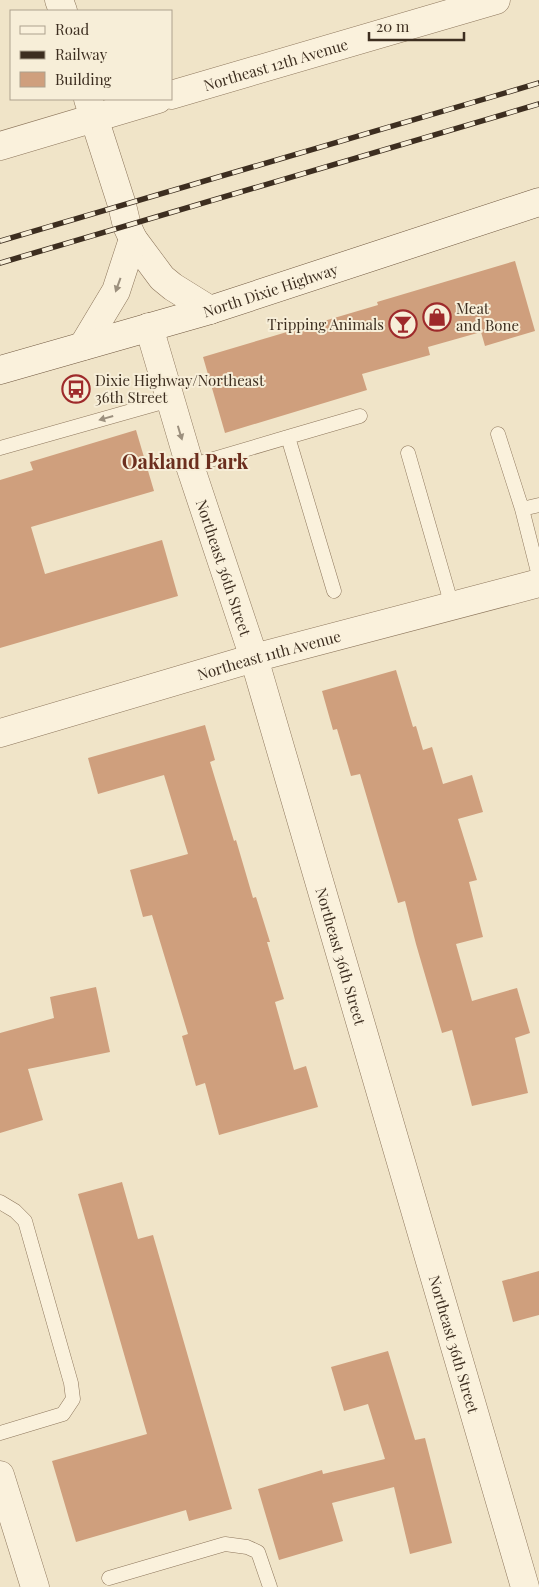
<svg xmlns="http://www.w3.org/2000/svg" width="539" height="1587" font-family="'Playfair Display',serif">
	<rect width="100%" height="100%" fill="#f0e4c8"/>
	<path fill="#cf9f7d" d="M 515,261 L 535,331 L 485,346 L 481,332 L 428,347 L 430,355 L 362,374 L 367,390 L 225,433 L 203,357 L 378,305 L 377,302 Z
		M 136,430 L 154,491 L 31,527 L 45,574 L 162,540 L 178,596 L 0,648 L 0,480 L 33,470 L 30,462 Z
		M 396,670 L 413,727 L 416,726 L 423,750 L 432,747 L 443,784 L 472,775 L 483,812 L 458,819 L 477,880 L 469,882 L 483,937 L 456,944 L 472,1001 L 517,988 L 530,1033 L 515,1038 L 528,1093 L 472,1106 L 452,1030 L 442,1033 L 416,944 L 405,901 L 398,903 L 360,774 L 351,776 L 337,729 L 333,730 L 322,691 Z
		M 205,725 L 215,760 L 210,762 L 234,841 L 236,840 L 253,898 L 256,897 L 270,942 L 267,942 L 284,999 L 275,1002 L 294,1070 L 306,1066 L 318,1107 L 219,1135 L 205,1083 L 196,1086 L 182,1036 L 188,1034 L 152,915 L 143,917 L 130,870 L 188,854 L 164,775 L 98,794 L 88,758 Z
		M 96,987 L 110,1052 L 28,1069 L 43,1120 L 0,1133 L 0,1033 L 54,1018 L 50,997 Z
		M 122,1182 L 138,1239 L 153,1235 L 232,1509 L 189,1521 L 186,1510 L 76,1542 L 52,1461 L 147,1434 L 78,1194 Z
		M 539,1271 L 539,1315 L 513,1322 L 502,1281 Z
		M 388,1351 L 415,1440 L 425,1438 L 452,1543 L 410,1554 L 394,1487 L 332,1503 L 343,1541 L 279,1560 L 258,1489 L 322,1470 L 323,1474 L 385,1459 L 368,1404 L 344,1411 L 331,1367 Z"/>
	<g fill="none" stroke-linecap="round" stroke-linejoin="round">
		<g stroke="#8d765c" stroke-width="15">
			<path id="service" d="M 498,434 L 522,509 L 539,576
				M 0,448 L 170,400
				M 408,453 L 452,606
				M 190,466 L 288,437
				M 522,509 L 539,505
				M 334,591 L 288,437 L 360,416
				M 0,1202 L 15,1211 L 25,1221 L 71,1383 L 73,1399 L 63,1414 L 0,1433
				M 109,1578 L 225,1544 L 247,1547 L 258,1552 L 270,1587"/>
		</g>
		<g stroke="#8d765c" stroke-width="29">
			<g id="minor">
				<path d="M 59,0 L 63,11"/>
				<path id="s1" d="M 171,95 L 496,0"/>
				<path d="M 88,99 L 122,205 L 127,226 L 133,239 L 162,278 L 173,287 L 210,310"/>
				<path d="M 0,146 L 158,99"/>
				<path id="s2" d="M 149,327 L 190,466 L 254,658 L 525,1587"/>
				<path d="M 83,346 L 116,291 L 133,239"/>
				<path id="s3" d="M 0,733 L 254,658 L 539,583"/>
				<path d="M 0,1475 L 35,1587"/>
			</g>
		</g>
		<g stroke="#6f573f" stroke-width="29">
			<g id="secondary">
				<path id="s4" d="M 0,370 L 210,310 L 539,202"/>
			</g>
		</g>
		<use href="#service" stroke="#faf1dc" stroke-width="14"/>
		<use href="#minor" stroke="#faf1dc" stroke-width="28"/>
		<use href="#secondary" stroke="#faf1dc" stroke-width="28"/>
		<g stroke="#3d2e20" stroke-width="5.5">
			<path id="rail" d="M 0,241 L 539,83
				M 0,263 L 539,104"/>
		</g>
		<use href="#rail" stroke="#f7eed8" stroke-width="4" stroke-dasharray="11" stroke-linecap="butt"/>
	</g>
	<defs><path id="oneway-solid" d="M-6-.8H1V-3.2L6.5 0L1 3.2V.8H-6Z" transform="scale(1.25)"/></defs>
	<g fill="#9c907e">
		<use href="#oneway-solid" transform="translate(118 285) rotate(110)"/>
		<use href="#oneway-solid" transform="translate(106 418) rotate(164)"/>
		<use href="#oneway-solid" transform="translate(180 433) rotate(73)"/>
	</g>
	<defs>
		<g id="shop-ring" transform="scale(1.4375)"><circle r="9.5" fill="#f7eed8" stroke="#9e2a2b" stroke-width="1.5"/><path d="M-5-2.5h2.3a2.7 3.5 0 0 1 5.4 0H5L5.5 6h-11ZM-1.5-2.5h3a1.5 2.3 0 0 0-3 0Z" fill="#9e2a2b"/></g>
		<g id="bar-ring" transform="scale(1.4375)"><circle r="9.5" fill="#f7eed8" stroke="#9e2a2b" stroke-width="1.5"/><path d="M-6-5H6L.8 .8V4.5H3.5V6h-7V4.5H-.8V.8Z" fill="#9e2a2b"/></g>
		<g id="bus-ring" transform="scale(1.4375)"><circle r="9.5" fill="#f7eed8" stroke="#9e2a2b" stroke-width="1.5"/><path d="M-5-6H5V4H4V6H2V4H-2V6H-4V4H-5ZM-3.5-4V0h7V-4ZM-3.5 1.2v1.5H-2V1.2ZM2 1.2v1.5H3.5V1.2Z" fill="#9e2a2b"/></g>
	</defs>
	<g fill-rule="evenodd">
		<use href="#shop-ring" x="437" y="317"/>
		<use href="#bar-ring" x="403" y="324"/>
		<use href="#bus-ring" x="76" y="389"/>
	</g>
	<g text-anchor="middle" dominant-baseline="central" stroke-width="4" stroke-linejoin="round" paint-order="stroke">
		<g font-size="15" fill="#3d2e20" stroke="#f7eed8">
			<text stroke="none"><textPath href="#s1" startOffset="109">Northeast 12th Avenue</textPath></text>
			<text stroke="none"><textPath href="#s4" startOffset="282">North Dixie Highway</textPath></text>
			<text stroke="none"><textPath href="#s2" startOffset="252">Northeast 36th Street</textPath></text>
			<text stroke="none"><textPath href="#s3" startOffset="280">Northeast 11th Avenue</textPath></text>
			<text stroke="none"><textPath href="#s2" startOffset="658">Northeast 36th Street</textPath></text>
			<text stroke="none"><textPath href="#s2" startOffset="1062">Northeast 36th Street</textPath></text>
		</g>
		<g font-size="15" fill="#3d2e20" stroke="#f7eed8" text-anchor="start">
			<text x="456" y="308">Meat<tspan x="456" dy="17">and Bone</tspan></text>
			<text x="384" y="324" text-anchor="end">Tripping Animals</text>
			<text x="95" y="380">Dixie Highway/Northeast<tspan x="95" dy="17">36th Street</tspan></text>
		</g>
		<g font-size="20" font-weight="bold" fill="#6b2e1e" stroke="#f7eed8">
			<text x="185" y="460">Oakland Park</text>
		</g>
	</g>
	<rect x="10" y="10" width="162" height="90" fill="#f7eed8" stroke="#ada18e"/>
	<rect x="20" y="26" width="25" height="8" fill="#faf1dc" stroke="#ada18e"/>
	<text x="55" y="35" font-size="15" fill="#3d2e20">Road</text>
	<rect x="20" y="51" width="25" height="8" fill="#3d2e20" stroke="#ada18e"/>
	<text x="55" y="60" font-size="15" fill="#3d2e20">Railway</text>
	<rect x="20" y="72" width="25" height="15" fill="#cf9f7d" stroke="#ada18e"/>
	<text x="55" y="85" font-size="15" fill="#3d2e20">Building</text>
	<path d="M369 32v8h95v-8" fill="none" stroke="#3d2e20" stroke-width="2.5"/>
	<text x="376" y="32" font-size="15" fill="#3d2e20" stroke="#f7eed8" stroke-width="4" paint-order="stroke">20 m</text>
</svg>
